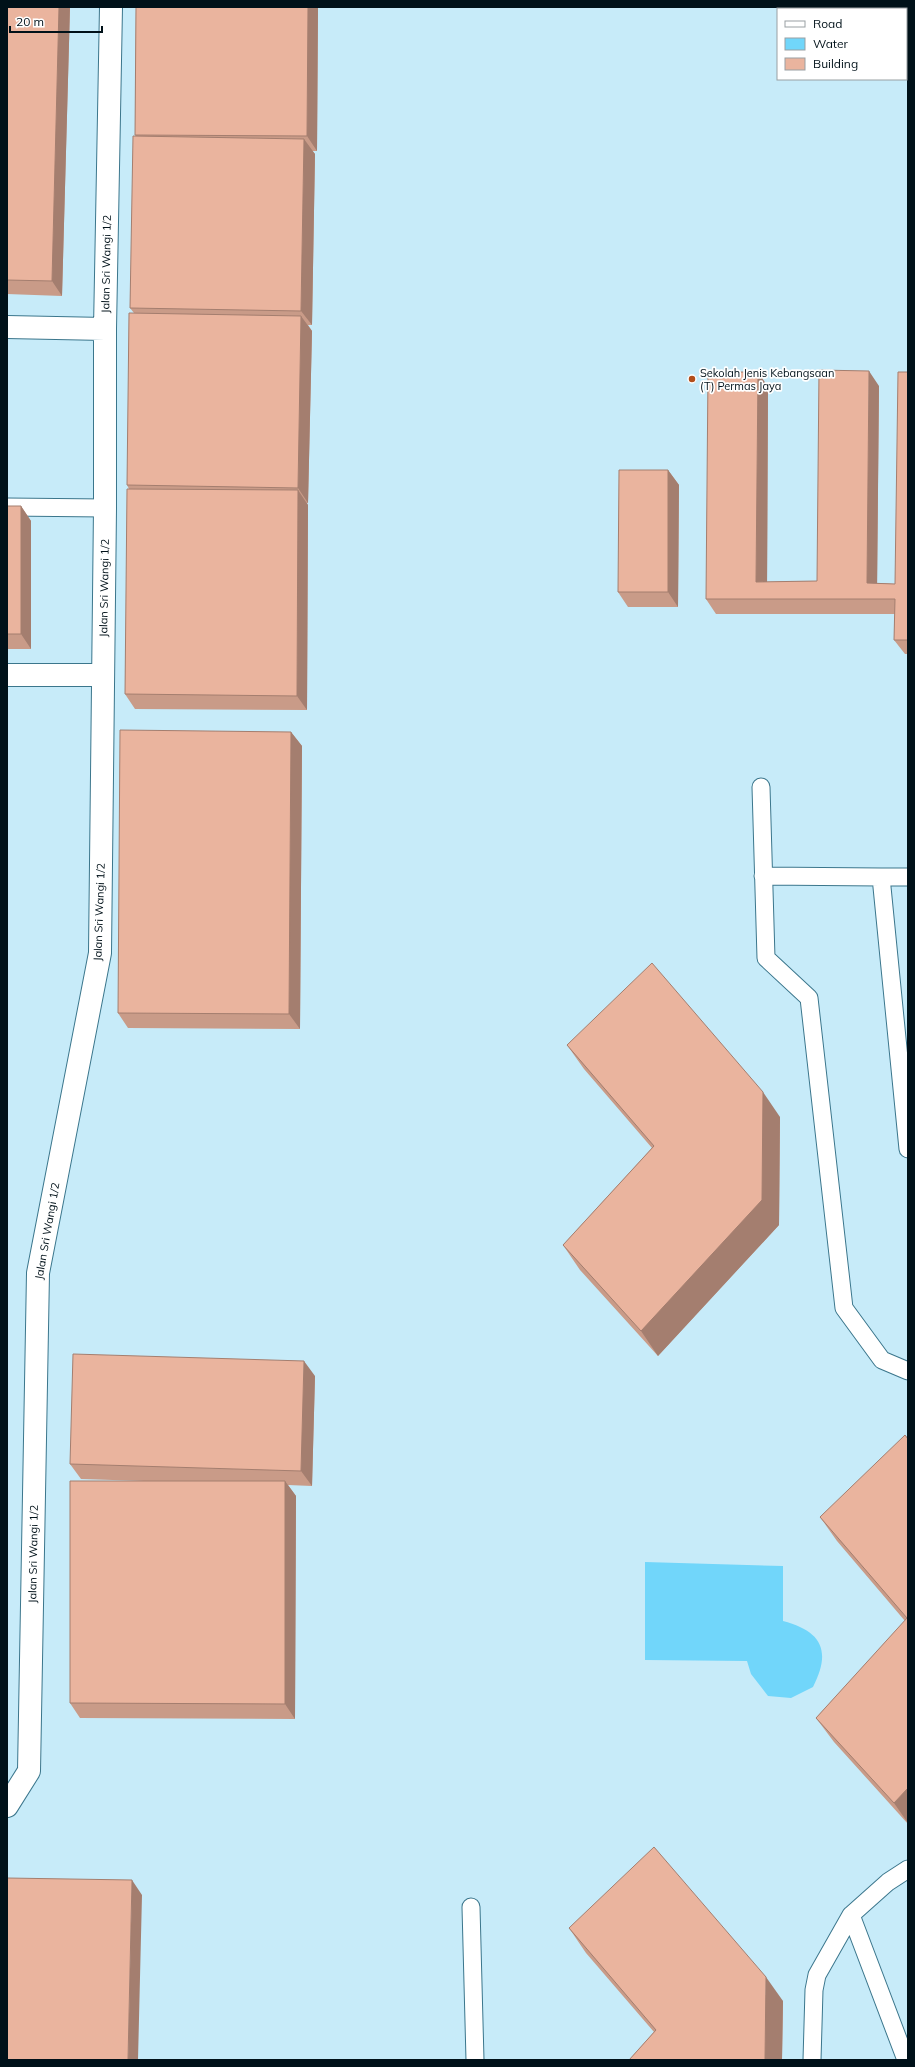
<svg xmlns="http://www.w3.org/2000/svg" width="915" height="2067" font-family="Mulish,sans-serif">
	<rect width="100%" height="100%" fill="#c7ebf9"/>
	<path fill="#71d6fa" d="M 645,1562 L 783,1566 L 783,1621 C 821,1631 832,1650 813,1687 L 791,1698 L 768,1696 L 751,1674 L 747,1661 L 645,1660 Z"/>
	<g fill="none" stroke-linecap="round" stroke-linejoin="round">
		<g stroke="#3b768c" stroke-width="19">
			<path id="lane" d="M 7,507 L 105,508
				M 761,787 L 766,958 L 809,998 L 844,1308 L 882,1360 L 908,1371
				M 763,876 L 881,877
				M 908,877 L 881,877 L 908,1149
				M 471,1907 L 475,2060
				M 851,1915 L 906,2060
				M 812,2060 L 814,1990 L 817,1975 L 851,1915 L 888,1882 L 908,1869"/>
		</g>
		<g stroke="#3b768c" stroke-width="24">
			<path id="street" d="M 7,327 L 105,329
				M 7,675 L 103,675
				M 7,1806 L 29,1771 L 38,1273 L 100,953 L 105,508 L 105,329 L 111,7"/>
		</g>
		<use href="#lane" stroke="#fff" stroke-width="17"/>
		<use href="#street" stroke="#fff" stroke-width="22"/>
	</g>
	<path fill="#c99b88" d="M 7,7 L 70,7 L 62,296 L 7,294 Z
		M 136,7 L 318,7 L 317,151 L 312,151 L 315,154 L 312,325 L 308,325 L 312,331 L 308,503 L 307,503 L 308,505 L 307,710 L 135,709 L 125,694 L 129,489 L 127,485 L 134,313 L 130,308 L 136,136 L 135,135 Z
		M 758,372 L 768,387 L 767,582 L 817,581 L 879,386 L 877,583 L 895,584 L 908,372 L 908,654 L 905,654 L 894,640 L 895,614 L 716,614 L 706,599 Z
		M 668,470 L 679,485 L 678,607 L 628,607 L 618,592 Z
		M 7,506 L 21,506 L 31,521 L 31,649 L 7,649 Z
		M 291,732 L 302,746 L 300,1029 L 128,1028 L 118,1013 Z
		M 567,1045 L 780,1117 L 779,1225 L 658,1356 L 580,1270 L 563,1245 L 652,1148 L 584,1069 Z
		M 315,1376 L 312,1486 L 288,1485 L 296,1496 L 295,1719 L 80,1718 L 70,1703 L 144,1481 L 81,1479 L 70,1464 Z
		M 908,1439 L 908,1824 L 834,1742 L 816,1718 L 905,1621 L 837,1541 L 820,1517 Z
		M 569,1928 L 783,2001 L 782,2060 L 629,2060 L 654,2032 L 586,1953 Z"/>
	<path fill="#a47e6f" d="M 59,7 L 70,7 L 62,296 L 52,281 Z
		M 308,7 L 318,7 L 317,151 L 307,136 Z
		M 304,139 L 315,154 L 312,325 L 301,311 Z
		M 301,316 L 312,331 L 308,503 L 298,488 Z
		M 869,371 L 879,386 L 877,597 L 867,583 Z
		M 758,372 L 768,387 L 767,597 L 756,582 Z
		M 668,470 L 679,485 L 678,607 L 668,592 Z
		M 298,490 L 308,505 L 307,710 L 297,696 Z
		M 21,506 L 31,521 L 31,649 L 21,634 Z
		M 291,732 L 302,746 L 300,1029 L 289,1014 Z
		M 763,1092 L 780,1117 L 779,1225 L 658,1356 L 641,1331 Z
		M 304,1361 L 315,1376 L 312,1486 L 301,1471 Z
		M 285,1481 L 296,1496 L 295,1719 L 285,1704 Z
		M 908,1788 L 908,1823 L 894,1803 Z
		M 132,1880 L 142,1895 L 138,2060 L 128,2060 Z
		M 766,1977 L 783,2001 L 782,2060 L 765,2060 Z"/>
	<path fill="#eab49e" stroke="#a47e6f" d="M 7,7 L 59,7 L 52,281 L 7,280 Z
		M 136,7 L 308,7 L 307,136 L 135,135 Z
		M 133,136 L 304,139 L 301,311 L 130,308 Z
		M 129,313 L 301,316 L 298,488 L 127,485 Z
		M 819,370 L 869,371 L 867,583 L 895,584 L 898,372 L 908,372 L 908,640 L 894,640 L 895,599 L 706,599 L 708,372 L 758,372 L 756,582 L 817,581 Z
		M 619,470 L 668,470 L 668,592 L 618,592 Z
		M 127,489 L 298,490 L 297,696 L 125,694 Z
		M 7,506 L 21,506 L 21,634 L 7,634 Z
		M 120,730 L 291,732 L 289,1014 L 118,1013 Z
		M 652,963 L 763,1092 L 762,1200 L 641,1331 L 563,1245 L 654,1146 L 567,1045 Z
		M 73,1354 L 304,1361 L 301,1471 L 70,1464 Z
		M 905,1435 L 908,1439 L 908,1788 L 894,1803 L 816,1718 L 907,1618 L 820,1517 Z
		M 70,1481 L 285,1481 L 285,1704 L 70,1703 Z
		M 654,1847 L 766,1977 L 765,2060 L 629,2060 L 656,2030 L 569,1928 Z
		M 7,1878 L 132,1880 L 128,2060 L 7,2060 Z"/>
	<circle fill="#b24e1b" stroke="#fff" stroke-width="1.5" cx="692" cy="379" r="4"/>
	<g text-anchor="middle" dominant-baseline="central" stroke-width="3.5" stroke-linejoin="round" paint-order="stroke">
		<g font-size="11" fill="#001119" stroke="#fff">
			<text transform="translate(106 264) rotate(-89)">Jalan Sri Wangi 1/2</text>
			<text transform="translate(104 588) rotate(-89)">Jalan Sri Wangi 1/2</text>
			<text transform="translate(99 912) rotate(-88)">Jalan Sri Wangi 1/2</text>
			<text transform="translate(47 1231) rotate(-80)">Jalan Sri Wangi 1/2</text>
			<text transform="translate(33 1554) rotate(-89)">Jalan Sri Wangi 1/2</text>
		</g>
		<g font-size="11" fill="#001119" stroke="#fff" text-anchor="start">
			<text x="700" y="373">Sekolah Jenis Kebangsaan<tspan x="700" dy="13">(T) Permas Jaya</tspan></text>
		</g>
	</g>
	<rect width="915" height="2067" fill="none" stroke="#001119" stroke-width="16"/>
	<rect x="777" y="8" width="130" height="72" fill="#ffffff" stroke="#99a0a3"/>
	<rect x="785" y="21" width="20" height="6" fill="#ffffff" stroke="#99a0a3"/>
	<text x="813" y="28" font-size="12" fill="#001119">Road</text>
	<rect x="785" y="38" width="20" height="12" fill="#71d6fa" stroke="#99a0a3"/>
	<text x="813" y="48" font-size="12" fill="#001119">Water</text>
	<rect x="785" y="58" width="20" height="12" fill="#eab49e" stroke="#99a0a3"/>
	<text x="813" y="68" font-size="12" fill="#001119">Building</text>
	<path d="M10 26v6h92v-6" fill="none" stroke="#001119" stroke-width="2"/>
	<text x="16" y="26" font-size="12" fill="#001119" stroke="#ffffff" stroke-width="3" paint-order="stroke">20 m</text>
</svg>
